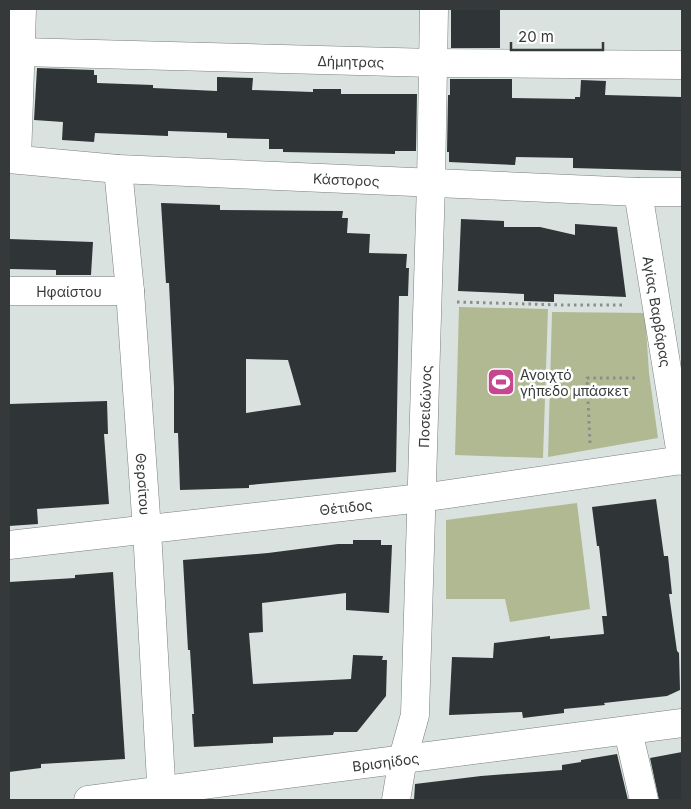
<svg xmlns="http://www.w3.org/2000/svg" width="691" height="809" font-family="Inter,sans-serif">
	<rect width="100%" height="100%" fill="#dae2e0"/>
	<path fill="#b1b993" d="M 459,307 L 548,309 L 543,458 L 455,455 Z
		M 552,312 L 645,313 L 649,373 L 658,438 L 548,457 Z
		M 577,503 L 590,609 L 510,622 L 505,599 L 446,599 L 446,520 Z"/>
	<path fill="#2f3536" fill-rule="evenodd" d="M 451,9 L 500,9 L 500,48 L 451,48 Z
		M 37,68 L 94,70 L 94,75 L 97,75 L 97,83 L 153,85 L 153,88 L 217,91 L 217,77 L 253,78 L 252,90 L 313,92 L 313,89 L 341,89 L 341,94 L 417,94 L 416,151 L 395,151 L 395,154 L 283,152 L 283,149 L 269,149 L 269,139 L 227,138 L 227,133 L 168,131 L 168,136 L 95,133 L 94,142 L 62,140 L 63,122 L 34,120 Z
		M 450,79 L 512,79 L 512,98 L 575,99 L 575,97 L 580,97 L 581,80 L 606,81 L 605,95 L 682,97 L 682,171 L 573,168 L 573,158 L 516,157 L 515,165 L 449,162 L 449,152 L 447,152 L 448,95 L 450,95 Z
		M 161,203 L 220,205 L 220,210 L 343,211 L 342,218 L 348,218 L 347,233 L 370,234 L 369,253 L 407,254 L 406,268 L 409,268 L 408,296 L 399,296 L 396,472 L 249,485 L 249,488 L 180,490 L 178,433 L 174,433 L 174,387 L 169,283 L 166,283 ZM 246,359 L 288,360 L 301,405 L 246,413 Z
		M 461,219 L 504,221 L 504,227 L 540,227 L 575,235 L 575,224 L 617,227 L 626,297 L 554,294 L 554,302 L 524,301 L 524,294 L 458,291 Z
		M 9,239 L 93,242 L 91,275 L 56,275 L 56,270 L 9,269 Z
		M 107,401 L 108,434 L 104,434 L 109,504 L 37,509 L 38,524 L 9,526 L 9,404 Z
		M 656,499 L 664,556 L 668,556 L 672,594 L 669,594 L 677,651 L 679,653 L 680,690 L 667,696 L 604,703 L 605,705 L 564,709 L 564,713 L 523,718 L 522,712 L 449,715 L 452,657 L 493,658 L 494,643 L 550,636 L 550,639 L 604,634 L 602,616 L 607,616 L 599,546 L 597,546 L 592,507 Z
		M 353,540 L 381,540 L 381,545 L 392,545 L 389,613 L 346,610 L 346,593 L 262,603 L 263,632 L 249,633 L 253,684 L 351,679 L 353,655 L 383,656 L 382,660 L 387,660 L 386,696 L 357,732 L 334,732 L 333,735 L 273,737 L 273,743 L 194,747 L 192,714 L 194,714 L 190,650 L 188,650 L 183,560 L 268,553 L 338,544 L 353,544 Z
		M 113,572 L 125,759 L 41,764 L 41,768 L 9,772 L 9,582 L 75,578 L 75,575 Z
		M 682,752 L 682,800 L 659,800 L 650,758 Z
		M 617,754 L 628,800 L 414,800 L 415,784 L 481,776 L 562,770 L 562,765 L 581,762 L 581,760 Z"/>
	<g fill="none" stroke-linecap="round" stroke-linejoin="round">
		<g stroke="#797f7e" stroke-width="29">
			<g id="minor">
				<path id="s1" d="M 20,52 L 433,63 L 682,65"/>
				<path id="s2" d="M 9,159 L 118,169 L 638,192 L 682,192"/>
				<path d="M 17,159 L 22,9"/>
				<path id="s3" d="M 118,169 L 130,291 L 147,530 L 162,800"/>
				<path id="s4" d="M 638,192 L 682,461"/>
				<path id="s5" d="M 9,291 L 130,291"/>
				<path id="s6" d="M 9,545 L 421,498 L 682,460"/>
				<path d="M 628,731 L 644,800"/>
				<path id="s7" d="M 88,800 L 682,723"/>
				<path id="s8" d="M 396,800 L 403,758 L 415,715 L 431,183 L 434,9"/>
			</g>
		</g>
		<path stroke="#898e8d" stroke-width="3" stroke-dasharray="2.5 4" stroke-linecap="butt" d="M 457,302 L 563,305 L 626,305
			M 590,443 L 587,378 L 638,378"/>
		<use href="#minor" stroke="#fff" stroke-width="28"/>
	</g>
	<defs>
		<g id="stadium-square" transform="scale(1.4375)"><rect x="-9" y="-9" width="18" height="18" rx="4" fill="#c74690" stroke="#fff"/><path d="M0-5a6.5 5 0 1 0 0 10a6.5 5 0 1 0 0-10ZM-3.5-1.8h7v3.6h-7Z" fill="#fff"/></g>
	</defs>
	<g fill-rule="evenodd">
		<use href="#stadium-square" x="501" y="382"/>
	</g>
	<g text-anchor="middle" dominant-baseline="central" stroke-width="5" stroke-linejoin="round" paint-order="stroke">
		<g font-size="14" fill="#363939" stroke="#fff">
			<text stroke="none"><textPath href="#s1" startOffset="331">Δήμητρας</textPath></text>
			<text stroke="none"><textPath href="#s2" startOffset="338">Κάστορος</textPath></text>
			<text stroke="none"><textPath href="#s5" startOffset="60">Ηφαίστου</textPath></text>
			<text stroke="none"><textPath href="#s4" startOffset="121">Αγίας Βαρβάρας</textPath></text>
			<text stroke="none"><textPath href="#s8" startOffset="396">Ποσειδώνος</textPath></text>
			<text stroke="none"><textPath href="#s3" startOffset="316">Θερσίτου</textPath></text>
			<text stroke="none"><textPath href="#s6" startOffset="339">Θέτιδος</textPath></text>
			<text stroke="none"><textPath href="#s7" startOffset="300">Βρισηίδος</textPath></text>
		</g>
		<g font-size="14" fill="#363939" stroke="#fff" text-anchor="start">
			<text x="520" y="374">Ανοιχτό<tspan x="520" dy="16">γήπεδο μπάσκετ</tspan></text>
		</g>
	</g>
	<rect width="691" height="809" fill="none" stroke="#363939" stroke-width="20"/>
	<path d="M511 42v8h92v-8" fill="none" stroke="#363939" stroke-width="2.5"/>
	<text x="518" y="42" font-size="15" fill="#363939" stroke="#ffffff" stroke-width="4" paint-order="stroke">20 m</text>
</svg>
